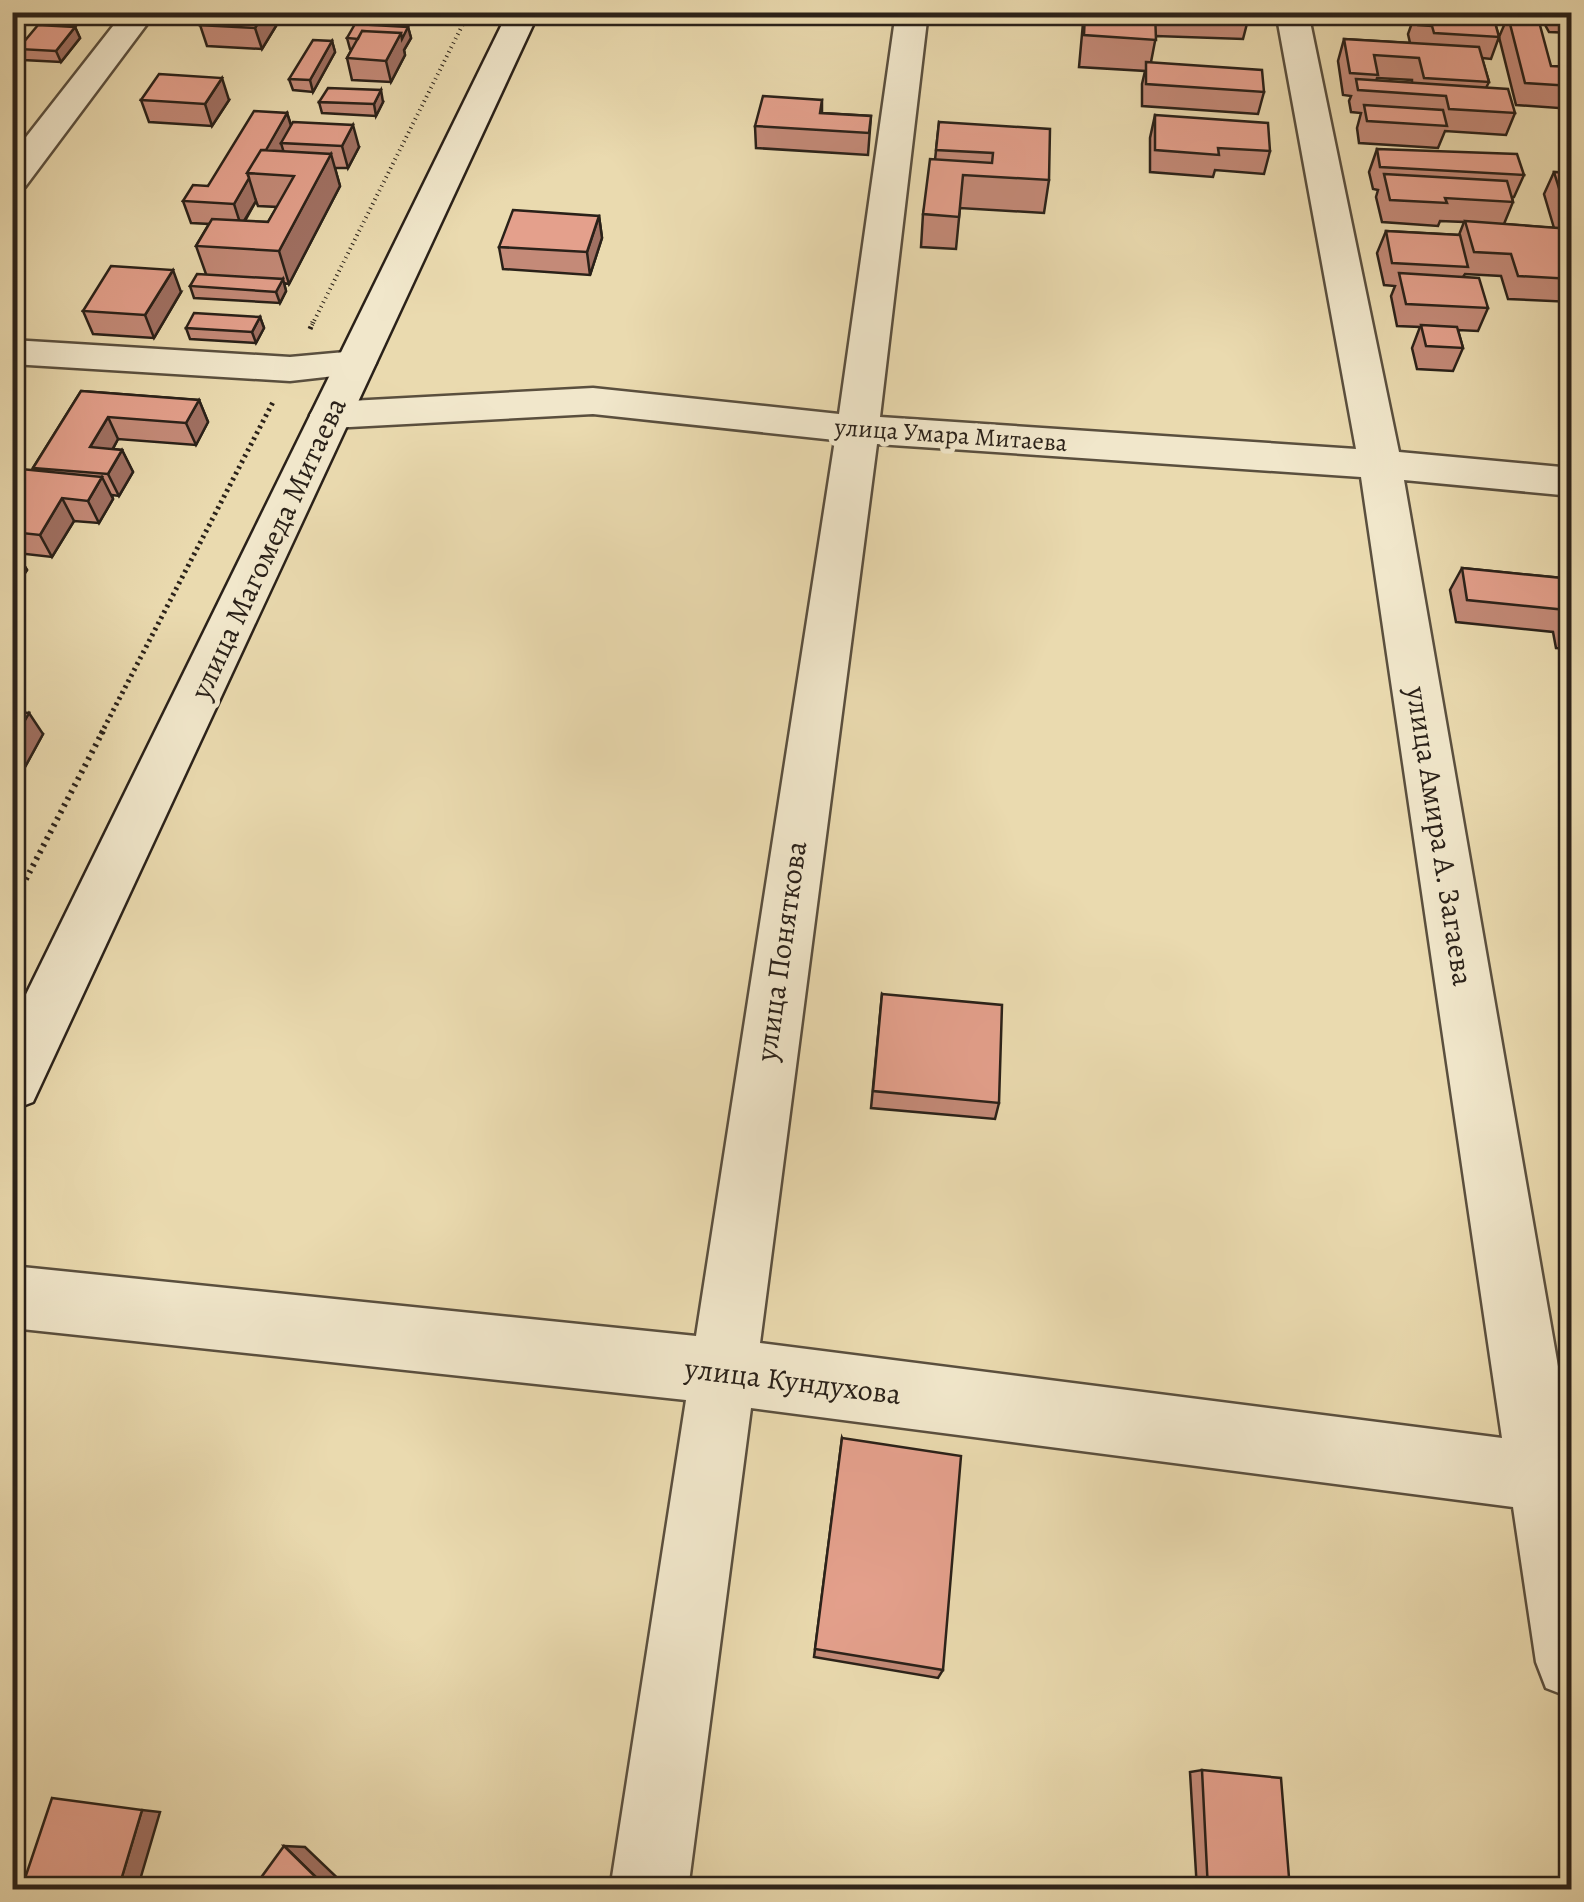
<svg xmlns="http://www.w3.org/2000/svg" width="1584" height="1902" font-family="Alegreya,serif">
	<rect width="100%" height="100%" fill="#eadaaf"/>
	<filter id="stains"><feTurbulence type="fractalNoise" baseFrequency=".002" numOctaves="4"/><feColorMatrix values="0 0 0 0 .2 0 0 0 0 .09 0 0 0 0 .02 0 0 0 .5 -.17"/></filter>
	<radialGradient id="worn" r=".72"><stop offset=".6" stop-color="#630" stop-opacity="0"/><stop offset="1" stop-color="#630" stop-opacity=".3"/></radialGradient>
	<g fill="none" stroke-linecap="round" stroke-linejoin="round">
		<g stroke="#5a4f3e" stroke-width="5">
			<path id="street" d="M 124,12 L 156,12 L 25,187 L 12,190 L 12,155 Z
				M 896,12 L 928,12 L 880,417 L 1356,449 L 1276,12 L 1308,12 L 1399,452 L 1572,468 L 1572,496 L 1404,480 L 1572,1447 L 1572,1698 L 1546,1688 L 1536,1662 L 1513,1507 L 751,1408 L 688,1890 L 610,1890 L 686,1400 L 12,1328 L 12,1266 L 696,1336 L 835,440 L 593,414 L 331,428 L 316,424 L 310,415 L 316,406 L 331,402 L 593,388 L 839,414 ZM 877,444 L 1361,477 L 1502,1438 L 760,1343 Z
				M 12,340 L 290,357 L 356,351 L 370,354 L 376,363 L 370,372 L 290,381 L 12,364 Z"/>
		</g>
		<g stroke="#2a2119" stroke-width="5">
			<path id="secondary" d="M 508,12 L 539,12 L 33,1102 L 12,1110 L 12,1023 Z"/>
		</g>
		<path stroke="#2a2119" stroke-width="4" stroke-dasharray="1 4" stroke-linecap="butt" d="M 312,325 L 469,12"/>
		<path stroke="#2a2119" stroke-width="5" stroke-dasharray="2.5 4" stroke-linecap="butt" d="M 310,329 L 313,322
			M 101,734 L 273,402"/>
		<path stroke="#2a2119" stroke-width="6" stroke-dasharray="2.5 5" stroke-linecap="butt" d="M 12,906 L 103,731"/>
		<use href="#street" fill="#f1e7cb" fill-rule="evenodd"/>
		<use href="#secondary" fill="#f1e7cb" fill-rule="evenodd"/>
	</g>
	<path fill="#c48a78" stroke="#2a2119" stroke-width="2.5" fill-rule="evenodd" d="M 1084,12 L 1250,12 L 1243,39 L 1156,36 L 1151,62 L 1264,92 L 1258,114 L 1142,106 L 1142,84 L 1145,71 L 1079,67 Z
		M 1375,12 L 1492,12 L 1499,37 L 1491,59 L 1482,58 L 1489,82 L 1486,88 L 1515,113 L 1506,135 L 1445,131 L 1438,148 L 1359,143 L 1357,128 L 1361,113 L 1351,112 L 1349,101 L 1351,96 L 1343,95 L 1338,61 L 1344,39 L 1410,43 L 1408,34 L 1413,20 L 1376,17 ZM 1377,78 L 1412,80 L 1412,83 L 1376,81 Z
		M 1538,12 L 1572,12 L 1572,33 L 1549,32 Z
		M 1508,16 L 1551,66 L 1572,67 L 1572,109 L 1516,105 L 1499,37 Z
		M 279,21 L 262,49 L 207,46 L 200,25 Z
		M 75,27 L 80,38 L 61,62 L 23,60 L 18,49 Z
		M 408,27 L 411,38 L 404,50 L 405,55 L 391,82 L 352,80 L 347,58 L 352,49 L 350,49 L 347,38 Z
		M 332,41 L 335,52 L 313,92 L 293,90 L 289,79 Z
		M 141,100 L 229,100 L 212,126 L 149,122 Z
		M 822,100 L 822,113 L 871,116 L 868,155 L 756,148 L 755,126 Z
		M 319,102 L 383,102 L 376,116 L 322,113 Z
		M 287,113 L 291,125 L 359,147 L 348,168 L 335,168 L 340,186 L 289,284 L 284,283 L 286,291 L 280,303 L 194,298 L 190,286 L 206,274 L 196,246 L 209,224 L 191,223 L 183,201 L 208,186 ZM 256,201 L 258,206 L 277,207 L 268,222 L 245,221 Z
		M 1155,115 L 1270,151 L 1264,174 L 1215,170 L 1213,177 L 1150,172 L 1150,138 Z
		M 939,122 L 1049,180 L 1044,213 L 960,208 L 956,249 L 921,247 L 923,214 L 935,160 Z
		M 1377,149 L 1524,175 L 1514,197 L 1512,197 L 1513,202 L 1504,224 L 1554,228 L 1544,194 L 1554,172 L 1572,173 L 1572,302 L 1508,299 L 1501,276 L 1465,274 L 1463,277 L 1488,308 L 1478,331 L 1458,330 L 1463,348 L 1453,371 L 1417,369 L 1412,348 L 1420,327 L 1397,326 L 1391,296 L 1395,286 L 1384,285 L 1377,253 L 1386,231 L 1459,235 L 1464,222 L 1440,221 L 1438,226 L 1382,222 L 1376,197 L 1378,190 L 1373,189 L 1369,172 Z
		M 599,216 L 602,238 L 590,275 L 503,269 L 499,247 Z
		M 181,292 L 154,338 L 93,334 L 83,311 Z
		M 260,317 L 264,328 L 256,343 L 190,339 L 186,328 Z
		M 81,391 L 199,400 L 208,422 L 196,445 L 118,439 L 113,449 L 122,450 L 133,472 L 119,496 L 112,495 L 113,499 L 99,523 L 74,521 L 52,557 L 17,553 L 27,570 L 12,593 L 12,483 L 34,471 L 33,468 Z
		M 1462,568 L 1572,579 L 1572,649 L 1556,648 L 1553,632 L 1456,622 L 1450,590 Z
		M 12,712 L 43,734 L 25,767 L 12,766 Z
		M 882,994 L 999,1103 L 995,1119 L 871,1108 Z
		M 842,1438 L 943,1670 L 938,1678 L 814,1657 Z
		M 1202,1770 L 1290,1890 L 1197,1890 L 1190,1772 Z"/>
	<path fill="#a07062" stroke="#2a2119" stroke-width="2.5" d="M 265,12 L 277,12 L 279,21 L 262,49 L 255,28 Z
		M 75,27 L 80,38 L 61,62 L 56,51 Z
		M 408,27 L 411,38 L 404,50 L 405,55 L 391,82 L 386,61 L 401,33 Z
		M 332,41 L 335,52 L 313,92 L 310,80 Z
		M 222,78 L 229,100 L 212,126 L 205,104 Z
		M 381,90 L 383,102 L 376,116 L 374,104 Z
		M 287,113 L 294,135 L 281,143 L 284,153 L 252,173 Z
		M 353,125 L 359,147 L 348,168 L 342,146 Z
		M 331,154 L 340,186 L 289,284 L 279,251 Z
		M 249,178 L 256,201 L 241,226 L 234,204 Z
		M 599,216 L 602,238 L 590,275 L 587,252 Z
		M 173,270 L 181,292 L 154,338 L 145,315 Z
		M 283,279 L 286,291 L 280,303 L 276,292 Z
		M 260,317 L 264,328 L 256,343 L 252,332 Z
		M 199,400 L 208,422 L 196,445 L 186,423 Z
		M 108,417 L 118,439 L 101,470 L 90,447 Z
		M 122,450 L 133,472 L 119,496 L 108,474 Z
		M 102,477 L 113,499 L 99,523 L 88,501 Z
		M 62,498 L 74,521 L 52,557 L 40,535 Z
		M 14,549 L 27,570 L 12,593 L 12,550 Z
		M 29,713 L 43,734 L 25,767 L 12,749 L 12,743 Z
		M 142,1810 L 160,1812 L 137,1890 L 118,1890 Z
		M 284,1846 L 305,1847 L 350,1890 L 329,1890 Z"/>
	<path fill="#e4a08c" stroke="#2a2119" stroke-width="2.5" d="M 208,12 L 265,12 L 255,28 L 200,25 Z
		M 1085,12 L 1155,12 L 1156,40 L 1084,35 Z
		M 1415,12 L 1492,12 L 1499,37 L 1434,33 L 1432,26 L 1418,25 Z
		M 1508,16 L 1538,18 L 1551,66 L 1572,67 L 1572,86 L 1525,83 Z
		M 355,24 L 408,27 L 402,39 L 401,33 L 362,31 L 358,39 L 347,38 Z
		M 38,25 L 75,27 L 56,51 L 18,49 Z
		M 362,31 L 401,33 L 386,61 L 347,58 Z
		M 1344,39 L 1479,47 L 1489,82 L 1424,78 L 1419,58 L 1374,55 L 1378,75 L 1350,73 Z
		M 313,40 L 332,41 L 310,80 L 289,79 Z
		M 1146,62 L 1262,70 L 1264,92 L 1146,84 Z
		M 159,74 L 222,78 L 205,104 L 141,100 Z
		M 1356,79 L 1508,89 L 1515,113 L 1449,109 L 1446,96 L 1358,90 Z
		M 328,88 L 381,90 L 374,104 L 319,102 Z
		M 763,96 L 822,100 L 820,113 L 871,116 L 869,133 L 755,126 Z
		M 1364,105 L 1443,110 L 1447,126 L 1367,121 Z
		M 254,111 L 287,113 L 266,150 L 261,150 L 247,173 L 249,178 L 234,204 L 183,201 L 193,185 L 208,186 Z
		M 1155,115 L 1268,123 L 1270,151 L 1218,148 L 1219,155 L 1155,150 Z
		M 293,122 L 353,125 L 342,146 L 281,143 Z
		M 939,122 L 1050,129 L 1049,180 L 963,175 L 959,217 L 923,214 L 930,159 L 992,163 L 993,153 L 936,150 Z
		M 1377,149 L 1517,154 L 1524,175 L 1380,167 Z
		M 261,150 L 331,154 L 279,251 L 196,246 L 212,219 L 268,222 L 294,176 L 247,173 Z
		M 1554,172 L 1572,173 L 1572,224 L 1570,224 Z
		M 1384,174 L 1507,181 L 1513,202 L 1445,198 L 1447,203 L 1390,200 Z
		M 513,210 L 599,216 L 587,252 L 499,247 Z
		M 1465,221 L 1572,229 L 1572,279 L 1518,276 L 1511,254 L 1474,252 Z
		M 1386,231 L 1460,235 L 1468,267 L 1392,263 Z
		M 111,266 L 173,270 L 145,315 L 83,311 Z
		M 1399,273 L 1479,278 L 1488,308 L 1406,304 Z
		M 197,274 L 283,279 L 276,292 L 190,286 Z
		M 194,313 L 260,317 L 252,332 L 186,328 Z
		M 1421,325 L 1457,327 L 1463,348 L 1426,346 Z
		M 81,391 L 199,400 L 186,423 L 108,417 L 90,447 L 122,450 L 108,474 L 33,468 Z
		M 21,469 L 102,477 L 88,501 L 62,498 L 40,535 L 12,532 L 12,483 Z
		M 1462,568 L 1572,579 L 1572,626 L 1570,626 L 1566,610 L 1467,600 Z
		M 12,712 L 29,713 L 12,743 Z
		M 882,994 L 1002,1005 L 999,1103 L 873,1091 Z
		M 842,1438 L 961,1456 L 943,1670 L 815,1649 Z
		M 1202,1770 L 1281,1778 L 1290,1890 L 1208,1890 Z
		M 52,1798 L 142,1810 L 118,1890 L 21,1890 Z
		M 284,1846 L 329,1890 L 252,1890 Z"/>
	<g text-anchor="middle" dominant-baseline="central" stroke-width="10" stroke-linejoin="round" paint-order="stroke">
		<g font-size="25" fill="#2a2119" stroke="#f1e7cb">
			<text transform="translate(951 435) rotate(4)">улица Умара Митаева</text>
		</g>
		<g font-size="30" fill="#2a2119" stroke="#f1e7cb">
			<text transform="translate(268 548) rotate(-65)">улица Магомеда Митаева</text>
			<text transform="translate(1440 836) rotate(81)">улица Амира А. Загаева</text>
			<text transform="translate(781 951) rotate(-82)">улица Поняткова</text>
			<text transform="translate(793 1381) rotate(7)">улица Кундухова</text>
		</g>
	</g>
	<rect width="1584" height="1902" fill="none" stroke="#eadaaf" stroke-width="50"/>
	<rect x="15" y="15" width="1554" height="1872" fill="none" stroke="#2a2119" stroke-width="5"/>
	<rect x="25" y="25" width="1534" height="1852" fill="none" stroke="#2a2119" stroke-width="2.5"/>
	<rect width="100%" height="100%" filter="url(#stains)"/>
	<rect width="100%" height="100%" fill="url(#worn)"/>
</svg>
